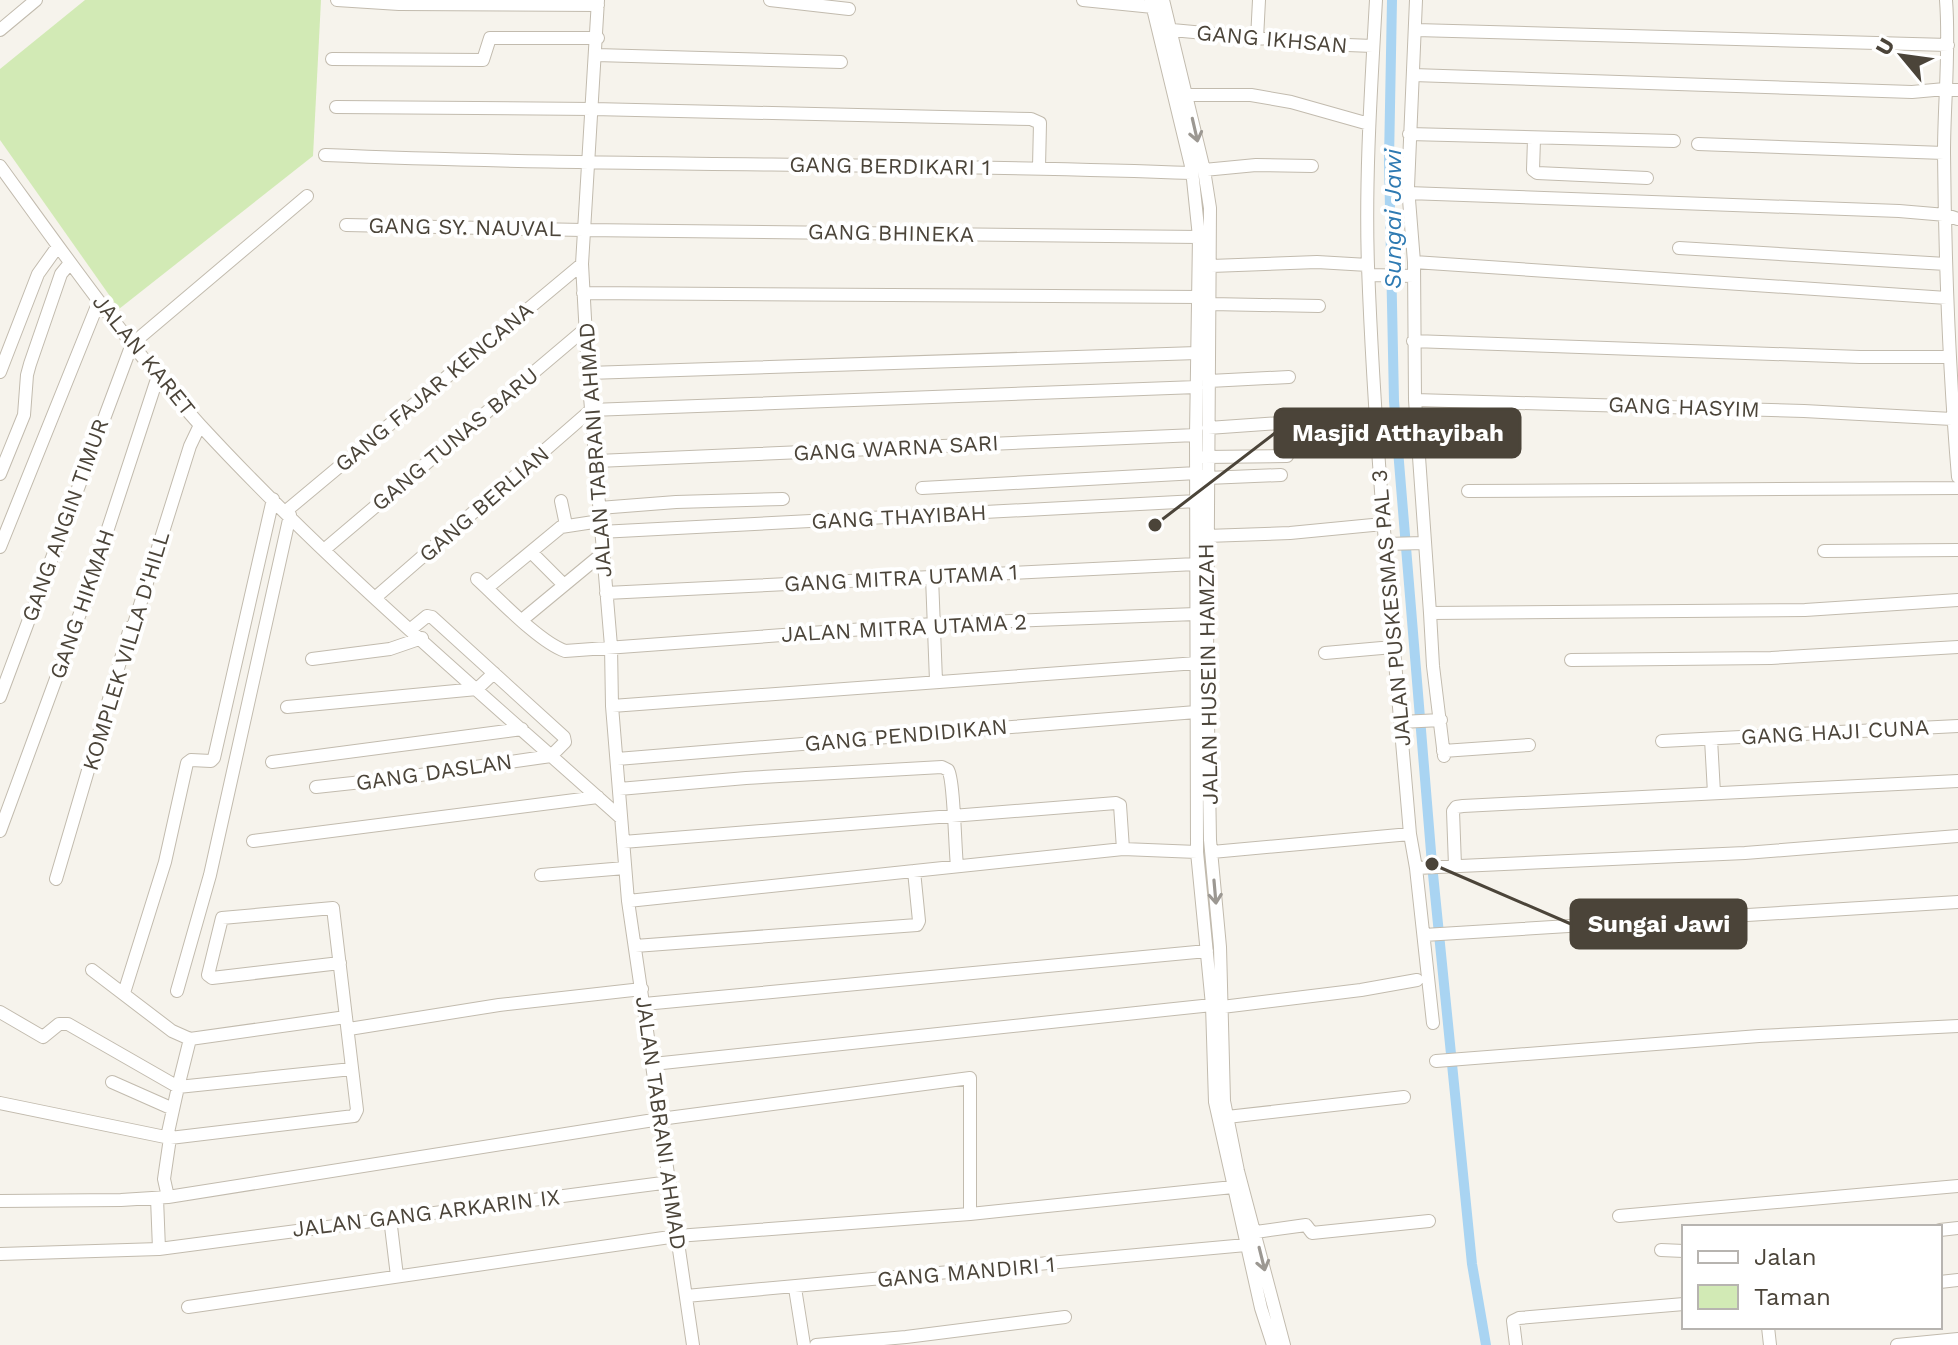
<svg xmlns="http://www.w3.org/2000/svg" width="1958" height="1345" font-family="'Work Sans',sans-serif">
	<rect width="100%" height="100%" fill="#f6f3ec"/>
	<path fill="#d2eab5" d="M 85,0 L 321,0 L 313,156 L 119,309 L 0,140 L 0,69 Z"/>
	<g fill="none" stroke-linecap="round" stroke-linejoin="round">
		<path stroke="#a9d4f2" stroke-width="10" d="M 1392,0 L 1389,160 L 1394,401 L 1432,864 L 1472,1264 L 1486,1345"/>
		<g stroke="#c2bbae" stroke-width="14">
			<path id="minor" d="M 337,0 L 399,4 L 598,5
				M 598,0 L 582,264 L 588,373 L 611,646 L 612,706 L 628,901 L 693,1345
				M 770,0 L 849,9
				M 1083,0 L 1153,7
				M 1151,0 L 1192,170 L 1199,237 L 1196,435 L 1197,852 L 1212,1005 L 1215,1102 L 1261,1308 L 1273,1345
				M 1163,0 L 1204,170 L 1210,208 L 1207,661 L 1210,840 L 1220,947 L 1224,1101 L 1238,1171 L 1284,1345
				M 1376,0 C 1371,89 1365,178 1368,266 C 1375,456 1394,645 1410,834 L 1416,868 L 1433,1023
				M 1416,0 L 1408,187 L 1414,262 L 1415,400 L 1430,613 L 1805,610 L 1958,600
				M 1946,0 C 1950,51 1944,102 1944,153 C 1945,262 1949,369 1958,477
				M 0,30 L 36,0
				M 1172,30 L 1322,44 L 1373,46
				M 1416,30 L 1948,45
				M 1257,39 L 1259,0
				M 596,55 L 841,62
				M 332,59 L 483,60 L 490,38 L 598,38
				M 1413,75 L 1912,92 L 1945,89 L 1958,90
				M 1187,95 L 1251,95 L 1291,102 L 1369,124
				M 336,107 L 593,109 L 1031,119 L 1040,123 L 1039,167
				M 1409,134 L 1674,141
				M 1534,139 L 1533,170 L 1537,173 L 1647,178
				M 1698,144 L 1944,153
				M 325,155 C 614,167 903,162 1192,173
				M 0,166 C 64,254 127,344 200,425 C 330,566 478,690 621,818
				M 1204,170 L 1256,165 L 1312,166
				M 1408,193 L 1899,211 L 1946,215 L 1958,219
				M 346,225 L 583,230 L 1199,237
				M 1679,248 L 1946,264
				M 1414,262 L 1947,298
				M 1211,266 L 1317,262 L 1368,265
				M 1369,275 L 1414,276
				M 583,293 L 1199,297
				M 1211,304 L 1319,306
				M 1413,341 L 1860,357 L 1949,357
				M 0,372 L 38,274 L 58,246
				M 588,373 L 1197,353
				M 1209,381 L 1289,377
				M 1415,400 L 1804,411 L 1952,419
				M 1208,428 L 1310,421
				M 1204,457 L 1287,456
				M 597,461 L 1196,435
				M 0,474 L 24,415 L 27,375 L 30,364 L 61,274 L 70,263
				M 1207,478 L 1281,475
				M 922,488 L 1197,473
				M 1468,491 L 1958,488
				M 561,501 L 566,525
				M 599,508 L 676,502 L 783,499
				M 286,511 L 582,264
				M 600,532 L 1197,501
				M 1206,536 L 1290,533 L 1383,524
				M 1385,544 L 1424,543
				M 0,547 L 99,301
				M 325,549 L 585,329
				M 1824,551 L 1958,550
				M 531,552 L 564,585
				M 932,577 L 936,681
				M 477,579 C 498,598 539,642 565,651 L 933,624 L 1196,614
				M 487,588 L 561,527 L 600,521
				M 606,593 L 1196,564
				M 376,597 L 591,410 L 1197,387
				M 1430,613 L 1433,666 L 1444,756
				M 522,620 L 603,553
				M 1325,653 L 1393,647
				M 312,659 L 390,649 L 422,638
				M 1571,660 L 1771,658 L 1958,647
				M 0,697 L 132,344 L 307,196
				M 612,706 L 1197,663
				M 287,707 L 477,689 L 494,673
				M 1401,722 L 1441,720
				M 1711,739 L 1714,793
				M 1662,741 L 1958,726
				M 1443,751 L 1529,745
				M 617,759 L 1196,712
				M 272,762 L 522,729
				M 316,787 L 399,778 L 551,756 L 565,742 L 564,737 L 432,617 L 427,616 L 411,629
				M 619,789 L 746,778 L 942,767 L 948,770 C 954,779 955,849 957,866
				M 0,831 L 82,608 L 158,376
				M 253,841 L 598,797
				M 623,842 L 1116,803 L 1120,805 L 1123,849
				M 1212,852 L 1410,834
				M 1455,866 L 1453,811 L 1456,807 L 1463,806 L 1958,781
				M 1416,868 L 1745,853 L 1958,836
				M 541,875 L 625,868
				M 56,879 L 130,628 L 134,624 L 190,446 L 200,425
				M 628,901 L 1123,849 L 1197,852
				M 1424,935 L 1958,902
				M 635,946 L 917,925 L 919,921 L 914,871
				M 92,970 L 172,1031 L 190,1039 L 346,1017
				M 177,991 L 210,875 L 290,515
				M 124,993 L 165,862 L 187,763 L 191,760 L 211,761 L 214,758 L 273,499
				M 644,1004 L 1207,951
				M 1222,1007 L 1361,990 L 1417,980
				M 0,1012 L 43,1037 L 59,1024 L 68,1024 L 178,1087 L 167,1137
				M 349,1029 L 499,1005 L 642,989
				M 190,1039 L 178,1087 L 352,1069
				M 1436,1061 L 1759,1036 L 1958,1026
				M 653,1064 L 1212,1005
				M 112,1082 L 173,1109
				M 0,1103 L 170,1138 L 354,1116 L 357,1110 L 333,908 L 222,918 L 208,975 L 212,978 L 340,963
				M 1227,1117 L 1404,1097
				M 168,1197 L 164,1179 L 170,1138
				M 157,1198 L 159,1249
				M 0,1201 L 121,1200 L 168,1197 L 660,1119 L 970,1078 L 970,1214
				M 1619,1216 L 1958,1186
				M 390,1218 L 397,1276
				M 1940,1230 L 1958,1228
				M 1256,1232 L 1306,1225 L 1312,1233 L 1429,1221
				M 1661,1250 L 1684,1251
				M 0,1254 L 159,1249 L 670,1182
				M 1940,1282 L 1958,1280
				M 795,1288 L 804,1345
				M 686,1296 L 1246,1245
				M 188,1307 L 677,1236 L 970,1214 L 1233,1187
				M 1768,1327 L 1770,1345
				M 816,1345 L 906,1337 L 1065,1317
				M 1516,1345 L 1513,1321 L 1519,1318 L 1684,1304
				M 1897,1345 L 1958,1339"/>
		</g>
		<use href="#minor" stroke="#fff" stroke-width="12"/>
	</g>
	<defs><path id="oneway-shaft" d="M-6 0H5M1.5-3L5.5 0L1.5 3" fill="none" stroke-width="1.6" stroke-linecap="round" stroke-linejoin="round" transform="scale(2)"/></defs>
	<g stroke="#9c9892">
		<use href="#oneway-shaft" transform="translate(1195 130) rotate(77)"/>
		<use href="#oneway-shaft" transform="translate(1215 892) rotate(85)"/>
		<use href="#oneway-shaft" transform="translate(1262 1259) rotate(76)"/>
	</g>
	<g text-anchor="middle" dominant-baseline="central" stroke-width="8" stroke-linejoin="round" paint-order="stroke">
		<g font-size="22" fill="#4b4439" stroke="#fff">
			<text transform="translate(1272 39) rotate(5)">GANG IKHSAN</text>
			<text transform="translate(890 166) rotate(1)">GANG BERDIKARI 1</text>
			<text transform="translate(465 227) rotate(1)">GANG SY. NAUVAL</text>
			<text transform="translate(891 233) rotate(1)">GANG BHINEKA</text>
			<text transform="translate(144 355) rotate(51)">JALAN KARET</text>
			<text transform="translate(434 387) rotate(-40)">GANG FAJAR KENCANA</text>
			<text transform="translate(1684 407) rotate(2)">GANG HASYIM</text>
			<text transform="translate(455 439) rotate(-40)">GANG TUNAS BARU</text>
			<text transform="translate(896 448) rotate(-3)">GANG WARNA SARI</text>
			<text transform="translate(595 450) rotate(-94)">JALAN TABRANI AHMAD</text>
			<text transform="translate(484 504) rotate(-41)">GANG BERLIAN</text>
			<text transform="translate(899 517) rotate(-3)">GANG THAYIBAH</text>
			<text transform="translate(65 520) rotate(-70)">GANG ANGIN TIMUR</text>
			<text transform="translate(901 578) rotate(-3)">GANG MITRA UTAMA 1</text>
			<text transform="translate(82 604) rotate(-71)">GANG HIKMAH</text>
			<text transform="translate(1391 608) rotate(-95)">JALAN PUSKESMAS PAL 3</text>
			<text transform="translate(904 628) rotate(-3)">JALAN MITRA UTAMA 2</text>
			<text transform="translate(126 651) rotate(-73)">KOMPLEK VILLA D'HILL</text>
			<text transform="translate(1208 674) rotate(-91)">JALAN HUSEIN HAMZAH</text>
			<text transform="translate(1835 732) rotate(-3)">GANG HAJI CUNA</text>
			<text transform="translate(906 735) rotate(-5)">GANG PENDIDIKAN</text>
			<text transform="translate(434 772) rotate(-8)">GANG DASLAN</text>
			<text transform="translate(661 1123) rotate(82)">JALAN TABRANI AHMAD</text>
			<text transform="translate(426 1213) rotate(-7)">JALAN GANG ARKARIN IX</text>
			<text transform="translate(966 1272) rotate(-5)">GANG MANDIRI 1</text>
		</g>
		<g font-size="24" font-style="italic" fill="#2e7ab2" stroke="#fff">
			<text transform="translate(1393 219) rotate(-90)">Sungai Jawi</text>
		</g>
	</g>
	<path fill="none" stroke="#4b4439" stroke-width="3" d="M1155 525L1275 433M1432 864L1571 924"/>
	<g fill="#4b4439" stroke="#fff" stroke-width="3">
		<circle cx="1155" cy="525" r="8"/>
		<circle cx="1432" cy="864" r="8"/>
	</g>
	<g fill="#4b4439" stroke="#4b4439" stroke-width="3">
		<rect x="1275" y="409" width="245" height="48" rx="8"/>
		<rect x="1571" y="900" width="175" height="48" rx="8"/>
	</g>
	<g font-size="24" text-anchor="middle" font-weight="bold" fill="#fff">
		<text x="1398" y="441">Masjid Atthayibah</text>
		<text x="1659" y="932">Sungai Jawi</text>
	</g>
	<rect x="1682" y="1225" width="260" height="104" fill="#ffffff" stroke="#b7b4b0" stroke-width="2"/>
	<rect x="1698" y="1251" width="40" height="12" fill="#ffffff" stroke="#b7b4b0" stroke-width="2"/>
	<text x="1754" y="1265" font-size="24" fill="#4b4439">Jalan</text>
	<rect x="1698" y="1285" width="40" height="24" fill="#d2eab5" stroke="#b7b4b0" stroke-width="2"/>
	<text x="1754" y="1305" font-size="24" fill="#4b4439">Taman</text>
	<g transform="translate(1902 56) rotate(299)" stroke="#ffffff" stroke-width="6" paint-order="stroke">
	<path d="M0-6L14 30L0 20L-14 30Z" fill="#4b4439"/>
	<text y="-12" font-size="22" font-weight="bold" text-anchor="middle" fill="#4b4439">U</text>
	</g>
</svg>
